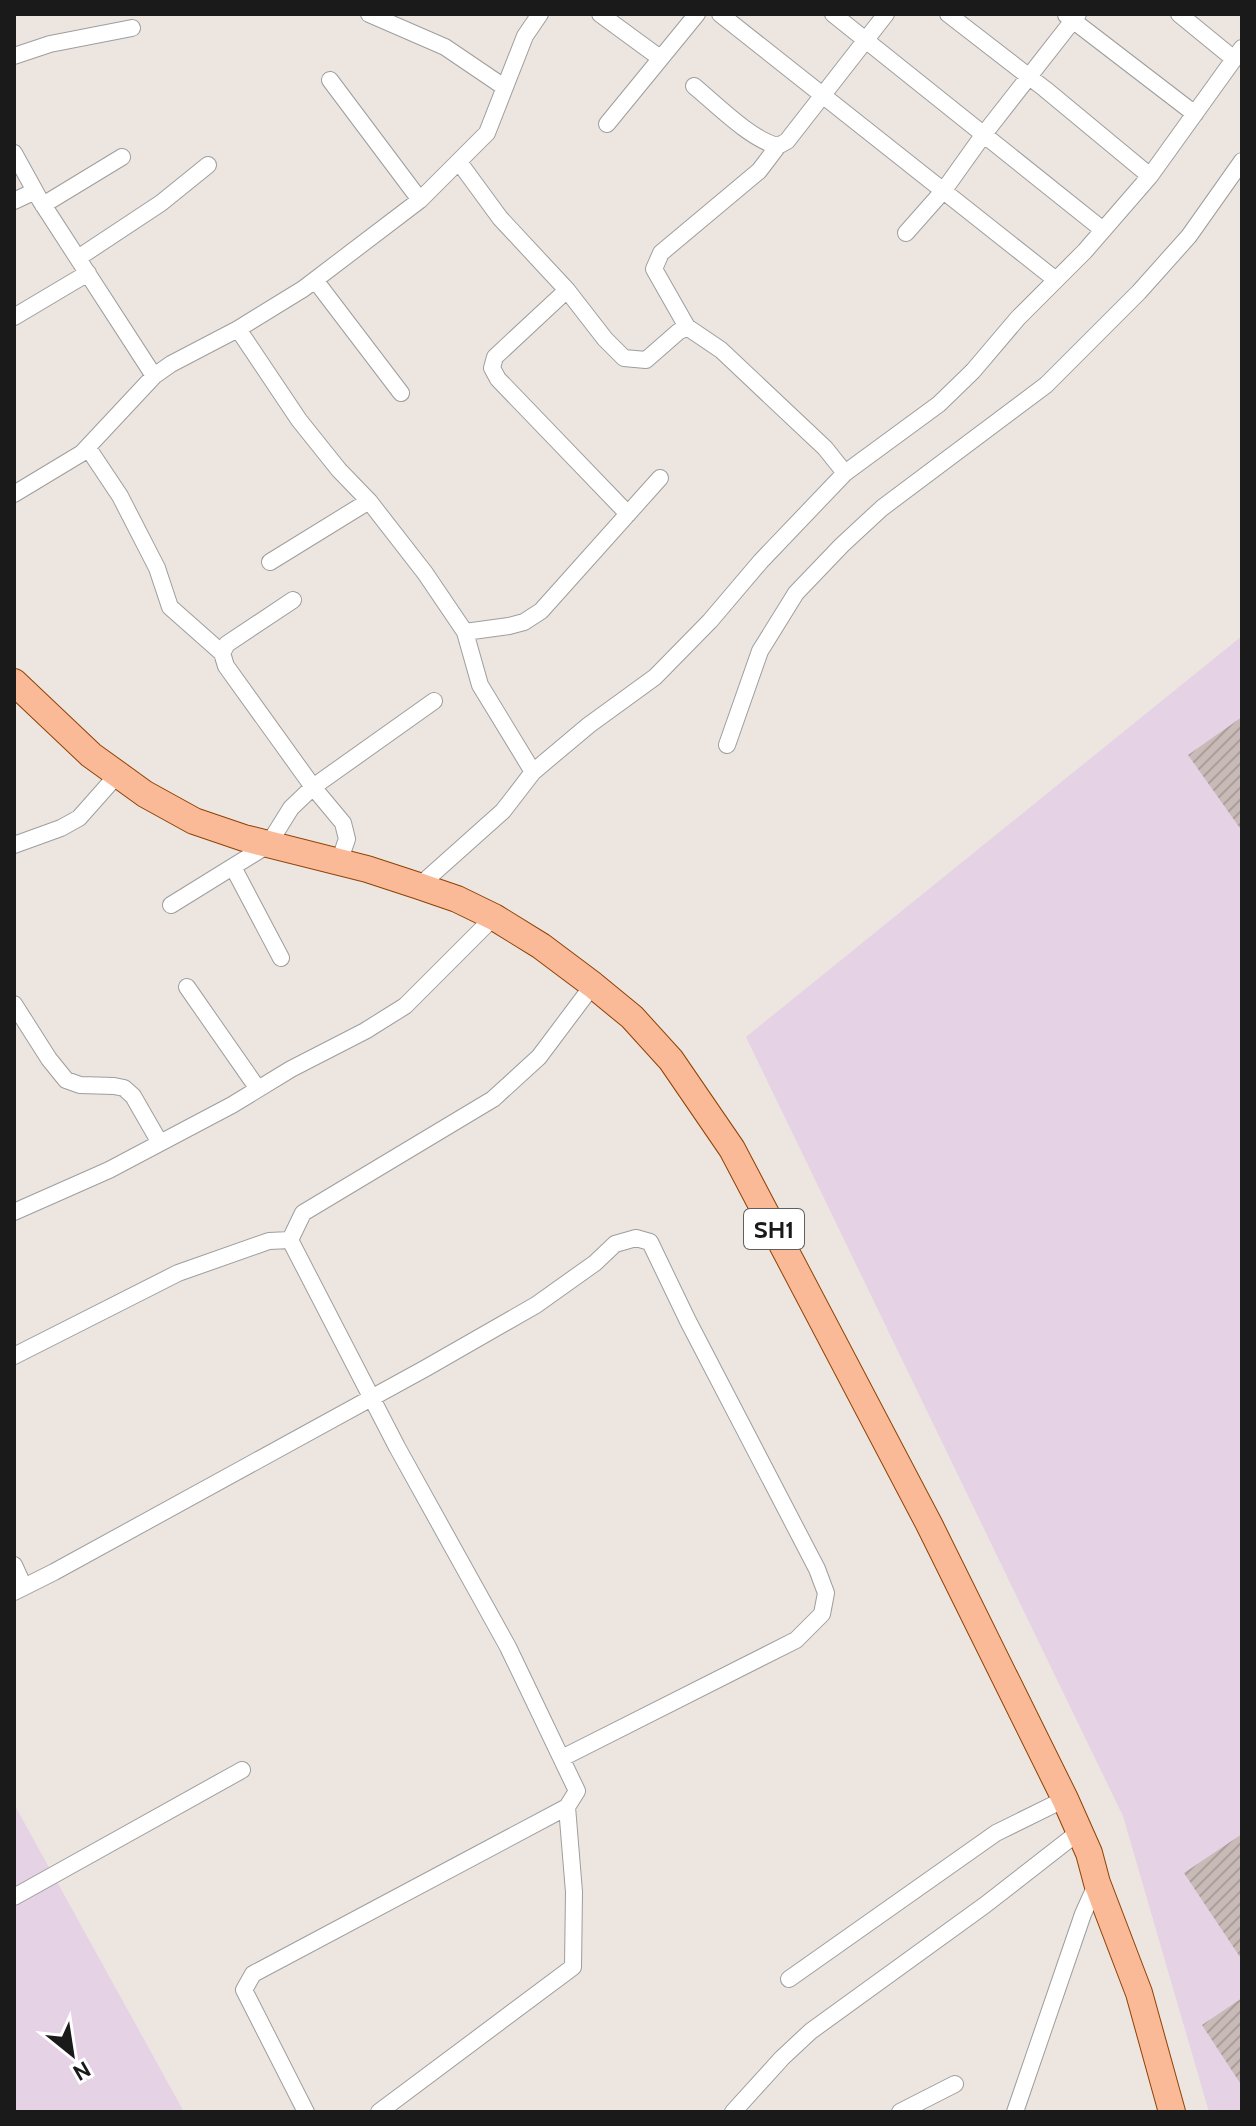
<svg xmlns="http://www.w3.org/2000/svg" width="1256" height="2126" font-family="Cabin,sans-serif">
	<defs>
		<pattern id="building-hatch" width="6" height="6" patternUnits="userSpaceOnUse" patternTransform="scale(2)"><rect width="6" height="6" fill="#c8bab6"/><path d="M-1 1l2-2M0 6l6-6M5 7l2-2" fill="none" stroke="#ab9f9c"/></pattern>
	</defs>
	<rect width="100%" height="100%" fill="#ece5e0"/>
	<path fill="#e5d2e5" d="M 1242,636 L 1242,2112 L 1209,2112 L 1123,1816 L 746,1037 Z
		M 14,1804 L 184,2112 L 14,2112 Z"/>
	<path fill="url(#building-hatch)" d="M 1242,717 L 1242,831 L 1188,755 Z
		M 1242,1834 L 1242,1960 L 1184,1873 Z
		M 1242,1998 L 1242,2086 L 1202,2025 Z"/>
	<g fill="none" stroke-linecap="round" stroke-linejoin="round">
		<g stroke="#9e9e9e" stroke-width="18">
			<path id="minor" d="M 369,14 L 445,47 L 504,87
				M 600,14 L 660,58
				M 720,14 L 1056,280
				M 833,14 L 1103,230
				M 948,14 L 1045,89 L 1150,176
				M 1179,14 L 1234,59
				M 1066,15 L 1195,114
				M 14,56 L 50,44 L 132,28
				M 330,80 L 420,200
				M 694,86 C 716,104 751,140 778,146 L 787,141 L 886,14
				M 607,124 L 697,14
				M 14,153 L 40,200 L 154,376
				M 459,162 L 500,218 L 567,290 L 605,339 L 624,358 L 646,360 L 678,332 L 687,327 L 721,350 L 825,448 L 845,473
				M 14,201 L 35,191
				M 43,205 L 122,157
				M 906,233 L 944,190 L 984,134 L 1078,14
				M 78,258 L 161,203 L 208,165
				M 315,280 L 401,393
				M 567,290 L 495,357 L 492,368 L 498,379 L 628,514
				M 14,317 L 88,273
				M 687,327 L 654,269 L 661,253 L 759,171 L 778,146
				M 238,329 L 299,420 L 339,470 L 369,501 L 425,573 L 465,632 L 480,685 L 533,772
				M 88,448 L 120,496 L 157,568 L 170,607 L 222,653
				M 14,494 L 82,453 L 154,376 L 171,364 L 238,329 L 303,289 L 420,200 L 487,133 L 525,36 L 540,14
				M 270,562 L 369,501
				M 293,600 L 227,644 L 222,653 L 226,666 L 313,787 L 343,823 L 347,839 L 339,862
				M 465,632 L 509,626 L 524,622 L 541,611 L 660,478
				M 727,745 L 760,651 L 796,593 L 842,545 L 882,508 L 1046,385 L 1139,292 L 1189,236 L 1242,161
				M 14,845 L 61,828 L 79,818 L 118,774
				M 233,867 L 281,958
				M 419,886 L 503,811 L 533,772 L 589,725 L 655,677 L 710,621 L 761,561 L 845,473 L 939,404 L 973,371 L 1018,318 L 1085,251 L 1150,176 L 1242,48
				M 171,905 L 268,845 L 291,808 L 313,787 L 434,701
				M 187,987 L 258,1089
				M 14,1004 L 49,1059 L 66,1080 L 80,1085 L 114,1086 L 124,1088 L 133,1096 L 160,1143
				M 14,1212 L 109,1170 L 232,1105 L 291,1069 L 365,1031 L 405,1006 L 494,917
				M 290,1240 L 303,1213 L 493,1099 L 539,1057 L 593,985
				M 14,1356 L 178,1273 L 269,1241 L 290,1240 L 397,1447 L 508,1647 L 577,1791 L 567,1807 L 253,1974 L 244,1990 L 306,2112
				M 14,1565 L 24,1587
				M 14,1592 L 54,1572 L 426,1368 L 536,1305 L 595,1263 L 615,1244 L 636,1238 L 650,1242 L 688,1321 L 817,1569 L 826,1593 L 822,1614 L 796,1640 L 562,1758
				M 14,1897 L 242,1770
				M 789,1979 L 996,1833 L 1065,1799
				M 379,2112 L 573,1967 L 574,1892 L 567,1807
				M 733,2112 L 782,2058 L 811,2031 L 985,1905 L 1080,1831
				M 900,2112 L 955,2084
				M 1015,2112 L 1083,1914 L 1097,1883"/>
		</g>
		<g stroke="#8f4202" stroke-width="28">
			<path id="primary" d="M 14,682 L 91,755 L 145,794 L 194,821 L 244,838 L 367,869 L 419,886 L 457,899 L 494,917 L 541,946 L 593,985 L 632,1017 L 671,1060 L 732,1149 L 929,1524 L 1065,1799 L 1089,1853 L 1097,1883 L 1139,1993 L 1172,2112"/>
		</g>
		<use href="#minor" stroke="#fff" stroke-width="16"/>
		<use href="#primary" stroke="#faba97" stroke-width="26"/>
	</g>
	<g text-anchor="middle" dominant-baseline="central" stroke-width="6" stroke-linejoin="round" paint-order="stroke">
		<rect fill="#fff" stroke="#5f5f5f" stroke-width="2" x="744" y="1209" width="60" height="40" rx="6"/>
		<g font-size="24" font-weight="bold" fill="#1a1a1a">
			<text x="774" y="1229">SH1</text>
		</g>
	</g>
	<rect width="1256" height="2126" fill="none" stroke="#1a1a1a" stroke-width="32"/>
	<g transform="translate(72 2054) rotate(150)" stroke="#ffffff" stroke-width="6" paint-order="stroke">
	<path d="M0-6L14 30L0 20L-14 30Z" fill="#1a1a1a"/>
	<text y="-12" font-size="22" font-weight="bold" text-anchor="middle" fill="#1a1a1a">N</text>
	</g>
</svg>
